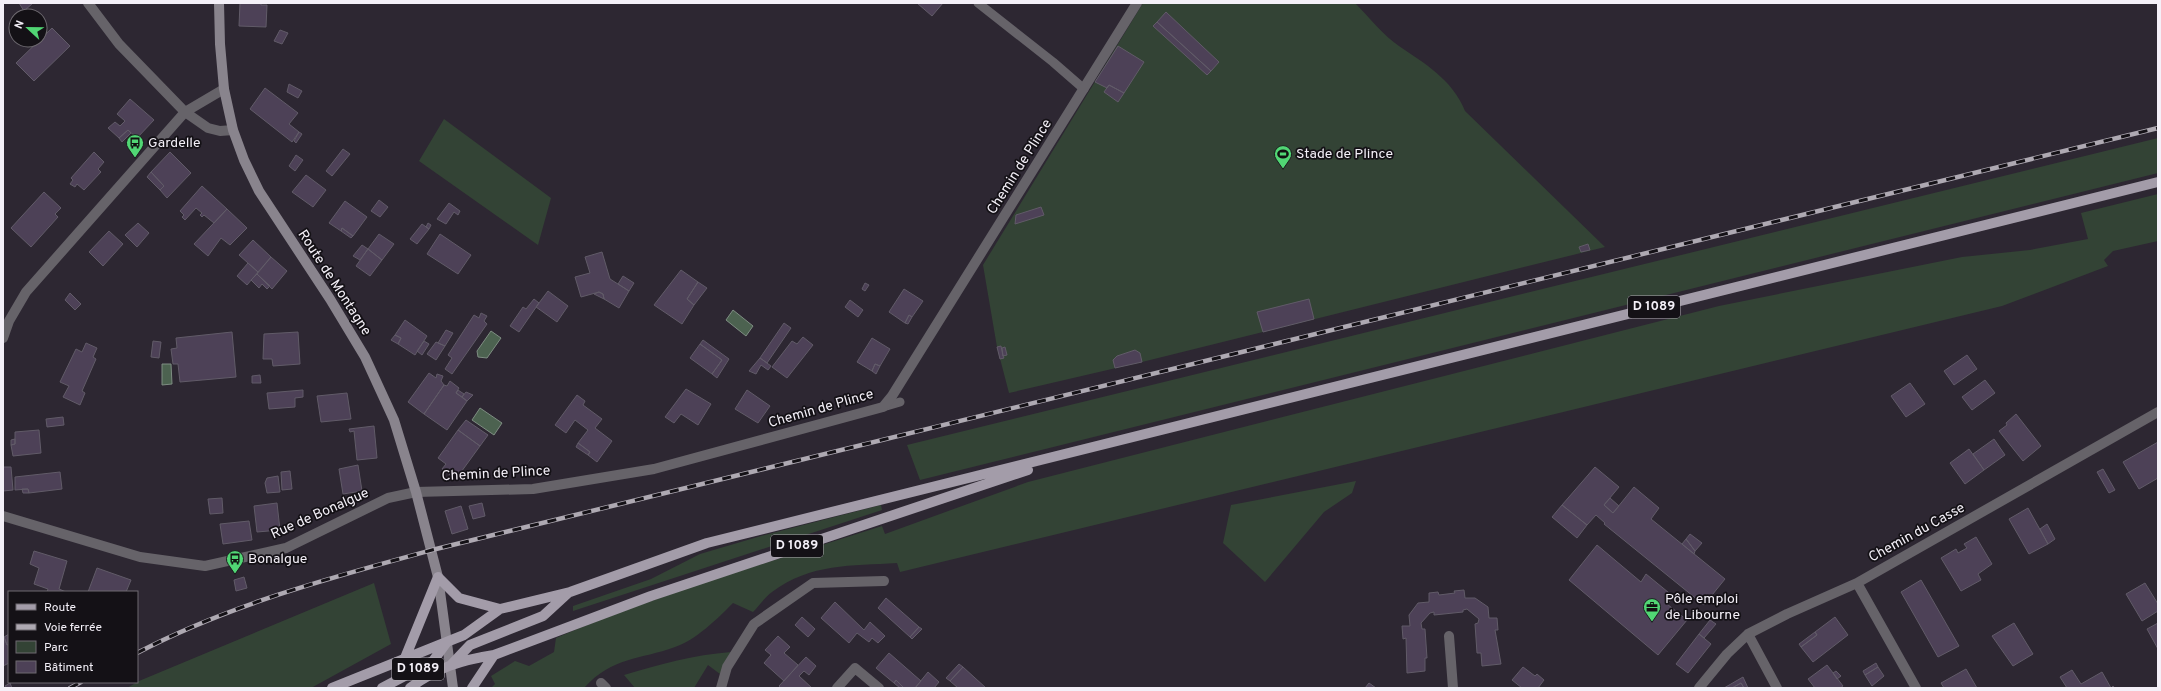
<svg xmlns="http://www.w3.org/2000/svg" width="2161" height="691" font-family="Overpass,sans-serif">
	<rect width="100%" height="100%" fill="#2d2732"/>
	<path fill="#334335" d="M 1143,3 L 1355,3 C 1368,16 1384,36 1399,46 C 1424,63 1453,80 1465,111 L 1605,247 L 1142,362 L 1009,393 L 997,347 L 983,265 Z
		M 444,119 L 551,198 L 538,245 L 419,161 Z
		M 2158,138 L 2158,173 L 920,480 L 907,445 Z
		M 2158,194 L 2158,241 L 2113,251 L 2104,260 L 2108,266 L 2002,306 L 900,572 L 897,563 C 851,566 811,563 772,592 C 765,597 759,606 753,612 L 733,603 C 717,619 696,640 675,647 C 640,660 613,656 584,688 L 491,688 L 495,684 L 491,676 L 515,661 L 529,666 L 554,652 L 556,638 C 662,593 773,561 882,526 L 885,534 L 1028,482 L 1719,306 L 1962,257 L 2030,250 L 2088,239 L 2081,213 Z
		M 1356,481 L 1352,493 L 1324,512 L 1265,582 L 1223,543 L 1231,505 Z
		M 881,505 L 882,510 L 573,611 L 573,606 L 651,579 L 700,554 L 761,536 Z
		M 374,583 L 391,644 L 311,688 L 127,688 L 139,681 Z
		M 731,652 L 720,674 L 708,665 L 694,688 L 635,688 L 624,675 C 661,664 693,655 731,652 Z"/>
	<path fill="#4c6250" stroke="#7e8d82" d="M 733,310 L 753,326 L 746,336 L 726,320 Z
		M 491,331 L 501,338 L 487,358 L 478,357 L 477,351 Z
		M 162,364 L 171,364 L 172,384 L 162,385 Z
		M 480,408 L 502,423 L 494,435 L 472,420 Z"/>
	<path fill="#4d4157" stroke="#615b68" d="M 19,3 L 33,3 L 24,11 Z
		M 240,3 L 261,3 L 261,5 L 267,5 L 266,27 L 239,26 Z
		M 917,3 L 943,3 L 932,16 Z
		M 1166,12 L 1219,62 L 1211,71 L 1157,22 Z
		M 1157,22 L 1211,71 L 1207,75 L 1153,26 Z
		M 52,28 L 70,46 L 34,81 L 16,63 Z
		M 280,30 L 288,33 L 282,44 L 274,41 Z
		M 1118,46 L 1144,62 L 1124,93 L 1109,85 L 1107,88 L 1095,82 Z
		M 289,84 L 302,91 L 298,98 L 287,92 Z
		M 1109,85 L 1124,93 L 1118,102 L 1104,92 Z
		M 265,88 L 298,113 L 289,124 L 299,132 L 292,142 L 250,109 Z
		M 130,99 L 154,120 L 137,138 L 128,130 L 119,138 L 108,128 L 115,122 L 120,126 L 125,121 L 117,114 Z
		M 128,130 L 131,133 L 122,142 L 119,138 Z
		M 299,132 L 302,134 L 296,143 L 294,141 Z
		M 343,149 L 350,154 L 332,176 L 326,171 Z
		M 94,152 L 104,162 L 98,169 L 101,172 L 84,190 L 77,184 L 75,187 L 70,184 L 73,180 L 71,178 Z
		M 170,152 L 191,173 L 167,198 L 160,190 L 164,186 L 151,172 Z
		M 296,155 L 303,160 L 295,171 L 289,166 Z
		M 151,172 L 164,186 L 160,190 L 147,177 Z
		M 306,175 L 326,190 L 313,207 L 292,192 Z
		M 202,186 L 227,209 L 214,223 L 204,215 L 202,217 L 200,215 L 202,213 L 196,208 L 185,220 L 182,217 L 184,215 L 180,211 Z
		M 44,192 L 61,208 L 55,214 L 58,217 L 31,247 L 11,228 Z
		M 379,200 L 388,207 L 380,217 L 371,211 Z
		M 345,201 L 367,217 L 353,236 L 342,228 L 341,231 L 329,223 Z
		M 449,203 L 460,211 L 458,215 L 454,212 L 446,224 L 437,219 Z
		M 1041,207 L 1044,215 L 1015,224 L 1016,215 Z
		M 227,209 L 247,228 L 230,245 L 221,238 L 208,256 L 194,244 Z
		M 138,223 L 149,233 L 137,247 L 125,235 Z
		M 428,223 L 431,225 L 429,229 L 426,227 Z
		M 422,224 L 429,229 L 417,244 L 410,239 Z
		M 342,228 L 353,236 L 351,238 L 341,231 Z
		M 109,231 L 123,244 L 103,266 L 89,252 Z
		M 379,234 L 394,244 L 382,260 L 368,249 Z
		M 440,234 L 471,255 L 458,274 L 427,254 Z
		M 253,240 L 271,257 L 258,272 L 239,255 Z
		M 1588,244 L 1590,250 L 1581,252 L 1579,247 Z
		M 362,245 L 368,249 L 360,260 L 353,256 Z
		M 368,249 L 382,260 L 370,276 L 356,266 Z
		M 602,252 L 610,279 L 629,291 L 619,308 L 604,299 L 603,294 L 599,292 L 581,297 L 575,277 L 590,273 L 585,257 Z
		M 271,257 L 287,271 L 272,289 L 257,274 Z
		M 248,263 L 258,272 L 247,285 L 237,276 Z
		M 681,270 L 698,282 L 687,299 L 694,305 L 682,324 L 654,305 Z
		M 257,274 L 270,286 L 267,289 L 262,284 L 259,288 L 251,280 Z
		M 623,276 L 634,283 L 629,291 L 618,284 Z
		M 698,282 L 707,288 L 694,305 L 687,299 Z
		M 865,283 L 869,285 L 865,291 L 862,289 Z
		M 904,289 L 923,301 L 912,317 L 909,315 L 905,323 L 889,312 Z
		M 548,291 L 568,306 L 557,322 L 536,307 Z
		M 599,292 L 603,294 L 604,299 L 594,294 Z
		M 70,293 L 81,304 L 75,310 L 65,300 Z
		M 534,299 L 539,303 L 519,332 L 510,326 L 523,307 L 526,309 Z
		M 1309,299 L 1314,319 L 1263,332 L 1257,312 Z
		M 850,300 L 863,310 L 858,317 L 845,307 Z
		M 481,313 L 487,316 L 484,321 L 487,324 L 452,374 L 445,369 L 452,358 L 448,355 L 474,315 L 479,318 Z
		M 909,315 L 912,317 L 908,324 L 905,323 Z
		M 405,320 L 427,336 L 415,355 L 398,344 L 401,338 L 395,335 Z
		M 784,323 L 791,328 L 767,363 L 760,358 Z
		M 446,330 L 453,333 L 445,346 L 438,343 Z
		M 232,332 L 236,377 L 180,382 L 178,364 L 173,364 L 171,349 L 177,348 L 176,338 Z
		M 298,332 L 300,364 L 273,366 L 272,359 L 263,359 L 264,334 Z
		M 395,335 L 401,338 L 398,344 L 391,340 Z
		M 803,337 L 813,345 L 787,378 L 772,367 L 792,341 L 797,344 Z
		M 872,338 L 890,349 L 880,366 L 875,364 L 872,371 L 857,362 Z
		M 703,340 L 729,359 L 717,378 L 712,374 L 722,360 L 700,344 Z
		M 153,341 L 161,342 L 159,358 L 151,357 Z
		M 424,341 L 429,344 L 422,355 L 417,351 Z
		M 436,342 L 445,346 L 436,360 L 427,354 Z
		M 86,343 L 97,348 L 93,357 L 96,359 L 82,391 L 85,393 L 80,405 L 63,397 L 69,386 L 60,382 L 76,349 L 82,352 Z
		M 700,344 L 722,360 L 712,374 L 690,358 Z
		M 1001,346 L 1003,356 L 1004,358 L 1000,359 L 997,347 Z
		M 1005,347 L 1007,355 L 1003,356 L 1002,348 Z
		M 1135,350 L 1140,353 L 1142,362 L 1115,368 L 1113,360 L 1117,356 Z
		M 1967,355 L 1977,369 L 1954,385 L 1944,371 Z
		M 760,358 L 771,366 L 768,370 L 761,365 L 756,374 L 749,371 Z
		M 875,364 L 880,366 L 876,374 L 872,371 Z
		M 429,373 L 436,378 L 437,374 L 443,376 L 441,381 L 444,385 L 424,414 L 408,402 Z
		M 260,375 L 261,383 L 252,383 L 252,376 Z
		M 1985,380 L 1995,393 L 1972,410 L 1962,397 Z
		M 450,381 L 459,388 L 456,393 L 467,401 L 447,430 L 424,414 L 444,385 L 447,386 Z
		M 1910,383 L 1925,404 L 1906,417 L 1891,396 Z
		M 686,389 L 711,404 L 698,425 L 681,414 L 674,423 L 665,417 Z
		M 303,390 L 303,397 L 295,398 L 295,407 L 269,409 L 267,393 Z
		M 458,390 L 464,394 L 462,397 L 456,393 Z
		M 747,390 L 770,406 L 758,423 L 735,409 Z
		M 466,392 L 473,395 L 467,401 L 462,397 Z
		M 347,393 L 351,419 L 321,422 L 317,396 Z
		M 577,395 L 585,401 L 583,405 L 602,419 L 595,428 L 612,441 L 597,462 L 588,455 L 590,452 L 578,443 L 588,430 L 575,420 L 566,433 L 555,425 Z
		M 2016,414 L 2041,446 L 2023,461 L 1999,431 L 2007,425 L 2006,423 Z
		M 63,417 L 64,425 L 47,427 L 46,419 Z
		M 466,420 L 488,435 L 480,446 L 458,430 Z
		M 374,426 L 377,458 L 357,460 L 354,431 L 350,432 L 349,429 Z
		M 39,430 L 41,453 L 13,456 L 11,445 L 15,444 L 15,432 Z
		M 458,430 L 480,446 L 456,479 L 442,469 L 446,464 L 438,458 Z
		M 15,439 L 15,444 L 11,445 L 11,440 Z
		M 1994,439 L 2005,455 L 1984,470 L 1973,454 Z
		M 2158,442 L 2158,478 L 2139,489 L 2123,462 Z
		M 578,443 L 590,452 L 588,455 L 576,447 Z
		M 1969,449 L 1984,470 L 1965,484 L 1950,463 Z
		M 358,465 L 362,491 L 343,494 L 339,469 Z
		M 3,467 L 11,467 L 13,490 L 3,491 Z
		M 1595,467 L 1619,487 L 1604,505 L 1613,513 L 1634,487 L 1659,508 L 1651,519 L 1725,579 L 1704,605 L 1604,524 L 1605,523 L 1596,515 L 1587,525 L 1562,505 Z
		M 2103,469 L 2115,490 L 2109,493 L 2097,472 Z
		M 290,471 L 292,489 L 282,490 L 281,472 Z
		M 60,472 L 62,489 L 29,493 L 28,489 L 15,490 L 15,477 Z
		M 278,476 L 280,492 L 267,493 L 265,483 L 267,478 Z
		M 22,489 L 28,489 L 29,493 L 23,493 Z
		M 222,498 L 223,513 L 210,514 L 208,499 Z
		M 1610,498 L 1619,506 L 1613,513 L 1604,505 Z
		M 277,503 L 280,530 L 257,532 L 254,506 Z
		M 482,503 L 485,516 L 473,519 L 469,506 Z
		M 1562,505 L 1587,525 L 1577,538 L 1552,517 Z
		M 461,506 L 468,529 L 452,534 L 445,511 Z
		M 2028,508 L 2048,544 L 2029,554 L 2009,519 Z
		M 249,521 L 252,540 L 223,544 L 220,524 Z
		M 2047,524 L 2055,539 L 2048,544 L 2040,529 Z
		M 1690,534 L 1702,543 L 1695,551 L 1686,539 Z
		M 1976,537 L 1992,564 L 1978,574 L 1981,580 L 1961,591 L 1941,558 L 1956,549 L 1958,553 L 1967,548 L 1964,544 Z
		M 1686,539 L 1695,551 L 1694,554 L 1682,544 Z
		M 1597,545 L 1641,582 L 1646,574 L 1674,597 L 1667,604 L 1687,620 L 1658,655 L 1569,580 Z
		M 34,551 L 67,561 L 59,589 L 66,592 L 47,592 L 48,589 L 34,584 L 39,568 L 30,564 Z
		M 97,568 L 131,580 L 126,592 L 88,592 Z
		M 244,577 L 247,588 L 236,591 L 234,580 Z
		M 1921,580 L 1959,646 L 1938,657 L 1901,592 Z
		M 2145,583 L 2158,604 L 2158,611 L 2142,621 L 2126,594 Z
		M 1464,590 L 1465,598 L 1475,598 L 1488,607 L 1489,618 L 1497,618 L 1498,630 L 1495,630 L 1501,664 L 1482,666 L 1481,653 L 1477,653 L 1475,624 L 1478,623 L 1479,619 L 1467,609 L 1463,610 L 1463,612 L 1434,615 L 1434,612 L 1430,613 L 1421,623 L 1422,629 L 1425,629 L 1427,658 L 1425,658 L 1425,671 L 1407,673 L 1406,638 L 1403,639 L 1402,626 L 1410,626 L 1409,615 L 1418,603 L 1429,602 L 1429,593 L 1438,592 L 1439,595 L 1455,593 L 1454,591 Z
		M 886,598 L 919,627 L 910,637 L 878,608 Z
		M 835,602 L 864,630 L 870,622 L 885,636 L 878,643 L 872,638 L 869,642 L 857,633 L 849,643 L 821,618 Z
		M 802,617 L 815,629 L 808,637 L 795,625 Z
		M 1835,617 L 1848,635 L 1813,662 L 1801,647 L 1817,635 L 1815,632 Z
		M 1710,620 L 1716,624 L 1704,638 L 1699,634 Z
		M 2014,623 L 2033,654 L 2013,666 L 1992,636 Z
		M 2158,623 L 2158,649 L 2147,629 Z
		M 919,627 L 922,629 L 912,639 L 910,637 Z
		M 1815,632 L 1817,635 L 1801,647 L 1799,644 Z
		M 9,634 L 9,644 L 7,645 L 4,637 Z
		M 1699,634 L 1711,644 L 1688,673 L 1676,664 Z
		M 778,636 L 790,647 L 784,653 L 798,665 L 784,681 L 764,663 L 771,655 L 765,650 Z
		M 4,637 L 7,645 L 9,644 L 9,663 L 3,666 Z
		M 889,653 L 921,681 L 915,688 L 904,688 L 896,680 L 894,683 L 876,668 Z
		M 806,657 L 816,666 L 809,675 L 804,671 L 799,676 L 812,688 L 781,688 L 779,686 Z
		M 1876,663 L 1878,667 L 1865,675 L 1863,671 Z
		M 959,664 L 963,667 L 950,681 L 946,678 Z
		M 1827,665 L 1843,686 L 1840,688 L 1815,688 L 1808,679 Z
		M 963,667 L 986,688 L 958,688 L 950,681 Z
		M 1523,667 L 1535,676 L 1537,674 L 1544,680 L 1538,688 L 1522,688 L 1512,680 Z
		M 1878,667 L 1884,676 L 1872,686 L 1865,675 Z
		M 1966,669 L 1977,688 L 1944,688 L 1941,683 Z
		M 2072,670 L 2081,684 L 2102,672 L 2111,688 L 2113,686 L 2115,688 L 2067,688 L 2060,677 Z
		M 1836,671 L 1841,676 L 1837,679 L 1833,673 Z
		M 928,672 L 939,682 L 934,688 L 915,688 Z
		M 1743,677 L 1748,688 L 1744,688 L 1741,683 L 1732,688 L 1724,688 Z
		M 896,680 L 904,688 L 900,688 L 894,683 Z
		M 10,683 L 12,688 L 6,688 L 5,686 Z
		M 1369,683 L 1376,688 L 1365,688 Z
		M 1741,683 L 1744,688 L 1732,688 Z"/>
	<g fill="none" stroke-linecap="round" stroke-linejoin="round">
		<path stroke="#666369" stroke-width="9" d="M 978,3 L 1053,62 L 1084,89
			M 883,407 L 900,402"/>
		<path stroke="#666369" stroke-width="10" d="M 88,3 L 119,44 L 185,112 L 208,128 L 220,131 L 233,130
			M 3,338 L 9,321 L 26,292 L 185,112 L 224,89
			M 3,516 L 140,557 L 205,566 L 286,548 L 388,498 L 416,492 L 533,489 L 654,469 L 883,407 L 892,396 L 1137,3
			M 1857,583 L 1916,688
			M 1748,634 L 1777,688
			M 1449,636 L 1453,688
			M 601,683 L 606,688
			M 721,688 L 727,667 L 754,624 L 813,583 L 884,581
			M 837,688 L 855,668 L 879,688
			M 1699,688 L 1727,654 L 1748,634 L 1787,614 L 1857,583 L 2158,412"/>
		<path stroke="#89848d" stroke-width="10" d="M 219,3 L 220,44 L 224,89 L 233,130 L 244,160 L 259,191 L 330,299 L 365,357 L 394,420 L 416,492 L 438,577 L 453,688"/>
		<path stroke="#a39ca9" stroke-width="10" d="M 405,658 L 438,577 L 459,598 L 500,609
			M 451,665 L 470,645 L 543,616 L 568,593
			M 332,688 L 464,635 L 500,609 L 570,592 L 707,543 L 2158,182
			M 382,688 L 433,661 L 447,642
			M 410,688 C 436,668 461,660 494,655 L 651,596 L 1028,470
			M 472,688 L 494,655"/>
		<g stroke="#aea9b2" stroke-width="4.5">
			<path id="rail" d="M 137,653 C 228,605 333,577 432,550 L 2158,128
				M 70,688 L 81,682"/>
		</g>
		<use href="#rail" stroke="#141116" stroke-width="3" stroke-dasharray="9" stroke-linecap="butt"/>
	</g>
	<defs>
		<g id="bus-pin" transform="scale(0.9)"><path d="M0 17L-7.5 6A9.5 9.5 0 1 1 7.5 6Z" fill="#51d674" stroke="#141116"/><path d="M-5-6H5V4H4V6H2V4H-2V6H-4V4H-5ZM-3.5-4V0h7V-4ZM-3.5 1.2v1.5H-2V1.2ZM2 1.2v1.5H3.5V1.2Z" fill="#111"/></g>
		<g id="stadium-pin" transform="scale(0.9)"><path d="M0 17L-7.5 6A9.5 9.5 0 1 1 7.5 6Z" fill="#51d674" stroke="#141116"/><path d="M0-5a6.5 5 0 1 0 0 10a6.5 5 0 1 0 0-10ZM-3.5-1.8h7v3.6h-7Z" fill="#111"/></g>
		<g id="office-pin" transform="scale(0.9)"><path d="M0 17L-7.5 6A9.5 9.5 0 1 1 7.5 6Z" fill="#51d674" stroke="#141116"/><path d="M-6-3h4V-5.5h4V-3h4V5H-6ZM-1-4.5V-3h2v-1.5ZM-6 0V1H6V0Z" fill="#111"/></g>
	</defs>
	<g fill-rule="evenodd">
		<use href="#bus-pin" x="135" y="143"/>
		<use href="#stadium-pin" x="1283" y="154"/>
		<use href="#bus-pin" x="235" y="559"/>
		<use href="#office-pin" x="1652" y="607"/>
	</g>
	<g text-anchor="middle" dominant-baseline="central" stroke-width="3.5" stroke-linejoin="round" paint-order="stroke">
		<g fill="#141116" stroke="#b1adb4" stroke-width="1">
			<rect x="1628" y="296" width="52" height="22" rx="3"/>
			<rect x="771" y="535" width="52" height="22" rx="3"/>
			<rect x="392" y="658" width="52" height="22" rx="3"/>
		</g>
		<g font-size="13" font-weight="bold" fill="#f4f0f8">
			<text x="1654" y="307">D 1089</text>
			<text x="797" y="546">D 1089</text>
			<text x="418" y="669">D 1089</text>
		</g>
		<g font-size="14" fill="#f4f0f8" stroke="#141116" text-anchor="start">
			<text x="148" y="143">Gardelle</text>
			<text x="1296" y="154">Stade de Plince</text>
			<text x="248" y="559">Bonalgue</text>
			<text x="1665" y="599">Pôle emploi<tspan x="1665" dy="16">de Libourne</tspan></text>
		</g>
		<g font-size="14" fill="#f4f0f8" stroke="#141116">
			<text transform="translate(1020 167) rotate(-58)">Chemin de Plince</text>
			<text transform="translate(334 283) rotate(57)">Route de Montagne</text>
			<text transform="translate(821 409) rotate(-16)">Chemin de Plince</text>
			<text transform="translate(496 474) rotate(-3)">Chemin de Plince</text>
			<text transform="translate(320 514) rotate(-24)">Rue de Bonalgue</text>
			<text transform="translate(1917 533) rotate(-29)">Chemin du Casse</text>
		</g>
	</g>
	<rect width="2161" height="691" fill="none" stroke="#f4f0f8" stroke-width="8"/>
	<rect x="8" y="591" width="130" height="92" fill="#141116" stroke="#6e6a70"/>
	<rect x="16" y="604" width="20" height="6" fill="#a39ca9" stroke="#6e6a70"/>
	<text x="44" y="611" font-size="12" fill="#f4f0f8">Route</text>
	<rect x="16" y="624" width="20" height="6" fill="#aea9b2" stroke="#6e6a70"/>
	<text x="44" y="631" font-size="12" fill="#f4f0f8">Voie ferrée</text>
	<rect x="16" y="641" width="20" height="12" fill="#334335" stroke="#6e6a70"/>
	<text x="44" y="651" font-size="12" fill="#f4f0f8">Parc</text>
	<rect x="16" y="661" width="20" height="12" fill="#4d4157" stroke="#6e6a70"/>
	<text x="44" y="671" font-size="12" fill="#f4f0f8">Bâtiment</text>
	<g transform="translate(28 28) rotate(292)"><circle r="19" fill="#141116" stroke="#6e6a70"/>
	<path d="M0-3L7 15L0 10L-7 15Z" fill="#51d674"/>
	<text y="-6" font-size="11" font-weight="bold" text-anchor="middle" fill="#f4f0f8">N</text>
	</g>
</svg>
